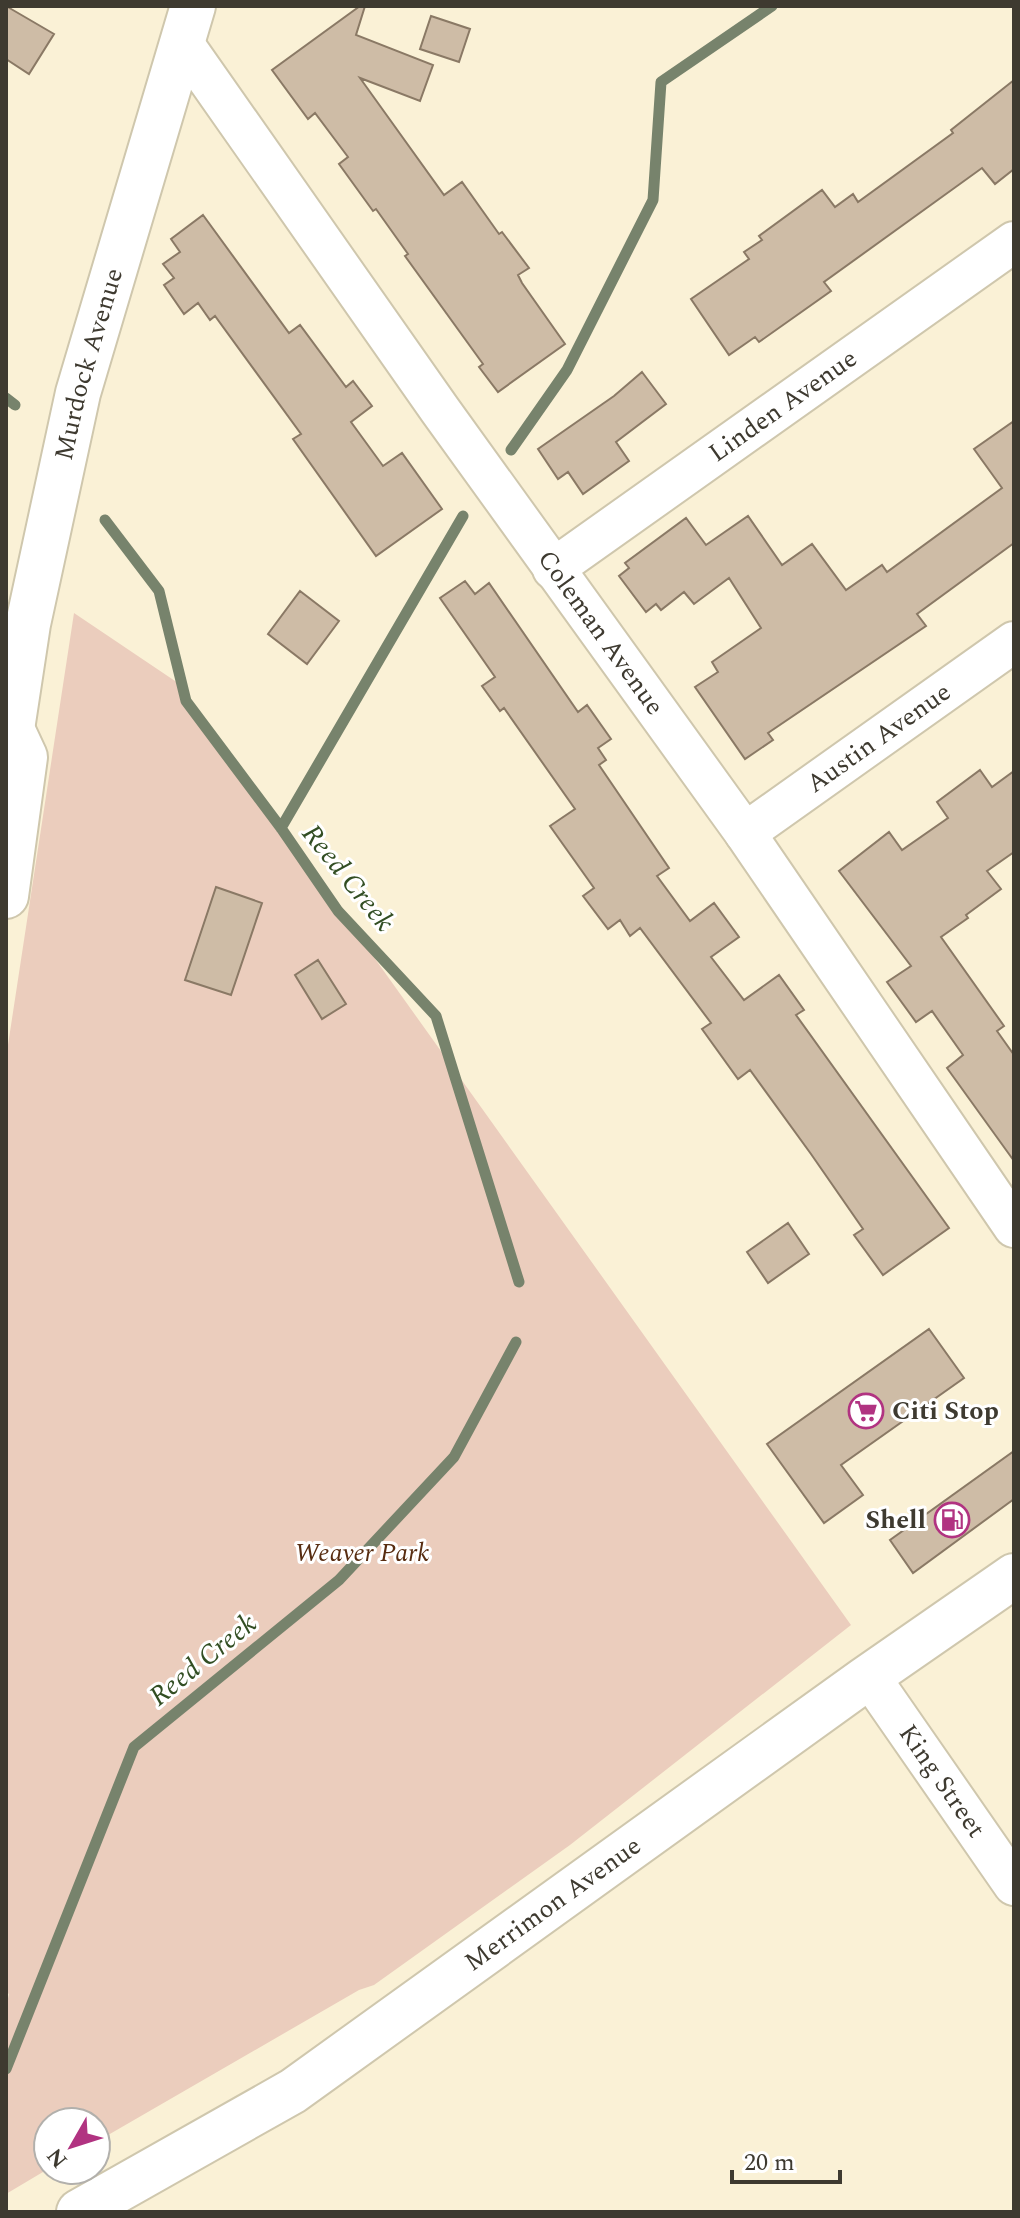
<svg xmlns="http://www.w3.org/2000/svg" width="1020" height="2218" font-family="Spectral,serif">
	<rect width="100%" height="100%" fill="#faf1d6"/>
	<path fill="#ebcdbd" d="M 74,613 L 178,683 L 851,1625 L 570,1845 L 374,1985 L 359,1990 L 96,2142 L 96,2122 L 48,2122 L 48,2169 L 6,2194 L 6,2007 L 9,1994 L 6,1992 L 6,1058 Z"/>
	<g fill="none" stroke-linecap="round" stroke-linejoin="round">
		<path stroke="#77836c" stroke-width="11" d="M 6,398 L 15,405
			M 511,450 L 567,370 L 653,200 L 661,82 L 772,6
			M 105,520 L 159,591 L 186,701 L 281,828 L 338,911 L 436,1016 L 519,1282
			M 281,828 L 463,516
			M 6,2069 L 134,1747 L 339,1580 L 454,1457 L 516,1342"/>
	</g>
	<path fill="#cebca6" stroke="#8a7965" stroke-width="2" d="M 6,6 L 54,34 L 29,74 L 6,59 Z
		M 360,6 L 365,6 L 356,35 L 433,65 L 420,101 L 360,78 L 444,195 L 462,182 L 499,234 L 502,232 L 529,268 L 518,275 L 522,283 L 565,344 L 498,392 L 479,367 L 483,364 L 405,256 L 408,254 L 376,209 L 373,211 L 339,164 L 348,157 L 315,113 L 308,119 L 272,70 Z
		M 431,16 L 470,29 L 459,62 L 420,49 Z
		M 1014,80 L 1014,169 L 995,184 L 982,168 L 824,282 L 831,291 L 759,342 L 755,337 L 729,355 L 691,299 L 749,259 L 744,252 L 762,240 L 759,236 L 822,190 L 835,207 L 853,194 L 858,202 L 953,133 L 951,130 Z
		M 203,215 L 289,333 L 300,325 L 346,387 L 353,381 L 372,406 L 351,422 L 383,466 L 402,453 L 442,509 L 376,556 L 293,439 L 301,434 L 215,316 L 210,320 L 198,303 L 184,314 L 164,285 L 174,278 L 163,264 L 180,252 L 171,239 Z
		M 642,372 L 666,404 L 616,442 L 629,461 L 583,494 L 568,472 L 558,479 L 538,449 L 614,396 Z
		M 1014,421 L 1014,543 L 917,614 L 926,626 L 768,733 L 773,740 L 745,759 L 695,687 L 718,672 L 712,662 L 761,628 L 729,578 L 694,604 L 684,592 L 661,610 L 656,604 L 646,612 L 619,576 L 629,568 L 625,563 L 686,518 L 706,545 L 748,516 L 782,565 L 812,544 L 846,590 L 882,565 L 887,572 L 1002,488 L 974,449 Z
		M 465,581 L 475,594 L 489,583 L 578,712 L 587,705 L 611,739 L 598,748 L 606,760 L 599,765 L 669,868 L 657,876 L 690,921 L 714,903 L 739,937 L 711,957 L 744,1000 L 779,975 L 804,1010 L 796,1015 L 949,1228 L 883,1275 L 854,1235 L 863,1229 L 811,1154 L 750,1070 L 738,1079 L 702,1029 L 711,1023 L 640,928 L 630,936 L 620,920 L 608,929 L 583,896 L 594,888 L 550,826 L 575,809 L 504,708 L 500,711 L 482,686 L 495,677 L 440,598 Z
		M 300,591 L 339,621 L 307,664 L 268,634 Z
		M 980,770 L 992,787 L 1014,771 L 1014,852 L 987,871 L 1001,889 L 966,915 L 968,918 L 941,937 L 1004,1026 L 997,1031 L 1014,1055 L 1014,1161 L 947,1068 L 963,1055 L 932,1011 L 916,1022 L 887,982 L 911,966 L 839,871 L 889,832 L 902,850 L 948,818 L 937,802 Z
		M 216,887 L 262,903 L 231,995 L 185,980 Z
		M 318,960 L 346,1004 L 322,1019 L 295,975 Z
		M 788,1223 L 809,1254 L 768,1283 L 747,1252 Z
		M 929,1329 L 964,1378 L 841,1465 L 863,1495 L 824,1523 L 767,1444 Z
		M 1014,1451 L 1014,1499 L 913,1573 L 890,1540 Z"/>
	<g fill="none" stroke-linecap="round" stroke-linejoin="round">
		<g stroke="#cfc7ad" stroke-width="44">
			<g id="street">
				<path id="s1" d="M 182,42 L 440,410 L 745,833 L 1014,1227"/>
				<path id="s2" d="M 553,569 L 1014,242"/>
				<path id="s3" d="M 745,833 L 1014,642"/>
				<path id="s4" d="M 869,1676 L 1014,1885"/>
			</g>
		</g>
		<g stroke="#cfc7ad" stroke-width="48">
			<g id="secondary">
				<path id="s5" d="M 6,738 L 12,729 L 28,624 L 78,393 L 193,6"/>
				<path d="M 6,896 L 25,757 L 12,729"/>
			</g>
		</g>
		<g stroke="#cfc7ad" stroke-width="48">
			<g id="primary">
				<path id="s6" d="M 79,2212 L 293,2091 L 864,1680 L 1014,1576"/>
			</g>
		</g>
		<use href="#street" stroke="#fff" stroke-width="40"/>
		<use href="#secondary" stroke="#fff" stroke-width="44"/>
		<use href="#primary" stroke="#fff" stroke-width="44"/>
	</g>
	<defs>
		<g id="supermarket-ring" transform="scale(1.8)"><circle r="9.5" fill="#fff" stroke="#b13381" stroke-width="1.5"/><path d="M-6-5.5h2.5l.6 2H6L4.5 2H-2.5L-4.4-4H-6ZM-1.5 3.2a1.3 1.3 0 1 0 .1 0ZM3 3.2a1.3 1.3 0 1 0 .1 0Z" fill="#b13381"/></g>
		<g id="fuel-ring" transform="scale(1.8)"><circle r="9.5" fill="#fff" stroke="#b13381" stroke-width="1.5"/><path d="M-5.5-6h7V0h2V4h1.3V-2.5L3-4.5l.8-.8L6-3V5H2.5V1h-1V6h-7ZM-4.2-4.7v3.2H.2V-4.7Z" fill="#b13381"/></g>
	</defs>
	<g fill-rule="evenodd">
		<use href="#supermarket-ring" x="866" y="1411"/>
		<use href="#fuel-ring" x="952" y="1520"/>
	</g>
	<g text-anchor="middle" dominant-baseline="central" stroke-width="6" stroke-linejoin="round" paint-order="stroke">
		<g font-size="26" fill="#3e3a30" stroke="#fff">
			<text stroke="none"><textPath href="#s5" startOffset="384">Murdock Avenue</textPath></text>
			<text stroke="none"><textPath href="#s2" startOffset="282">Linden Avenue</textPath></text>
			<text stroke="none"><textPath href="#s1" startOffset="724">Coleman Avenue</textPath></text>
			<text stroke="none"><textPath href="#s3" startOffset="164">Austin Avenue</textPath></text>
			<text stroke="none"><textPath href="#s4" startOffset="128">King Street</textPath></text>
			<text stroke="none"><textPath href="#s6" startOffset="566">Merrimon Avenue</textPath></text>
		</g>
		<g font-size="26" font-weight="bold" fill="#3e3a30" stroke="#fff" text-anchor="start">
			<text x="892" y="1411">Citi Stop</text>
			<text x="926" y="1520" text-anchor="end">Shell</text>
		</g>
		<g font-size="26" font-style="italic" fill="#582d11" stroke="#fff">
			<text x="362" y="1553">Weaver Park</text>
		</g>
		<g font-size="28" font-style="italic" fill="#324e23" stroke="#fff">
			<text transform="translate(348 878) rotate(51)">Reed Creek</text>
			<text transform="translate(203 1660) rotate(-39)">Reed Creek</text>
		</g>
	</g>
	<rect width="1020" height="2218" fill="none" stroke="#3e3a30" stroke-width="16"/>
	<g transform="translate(72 2146) rotate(231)"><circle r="38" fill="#ffffff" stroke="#b2b0ac" stroke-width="2"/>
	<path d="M0-6L14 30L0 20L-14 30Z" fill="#b13381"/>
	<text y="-12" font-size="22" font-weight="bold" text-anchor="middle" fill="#3e3a30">N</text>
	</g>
	<path d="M732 2170v12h108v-12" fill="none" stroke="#3e3a30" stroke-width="4"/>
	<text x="744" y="2170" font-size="24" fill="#3e3a30" stroke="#ffffff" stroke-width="6" paint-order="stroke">20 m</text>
</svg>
